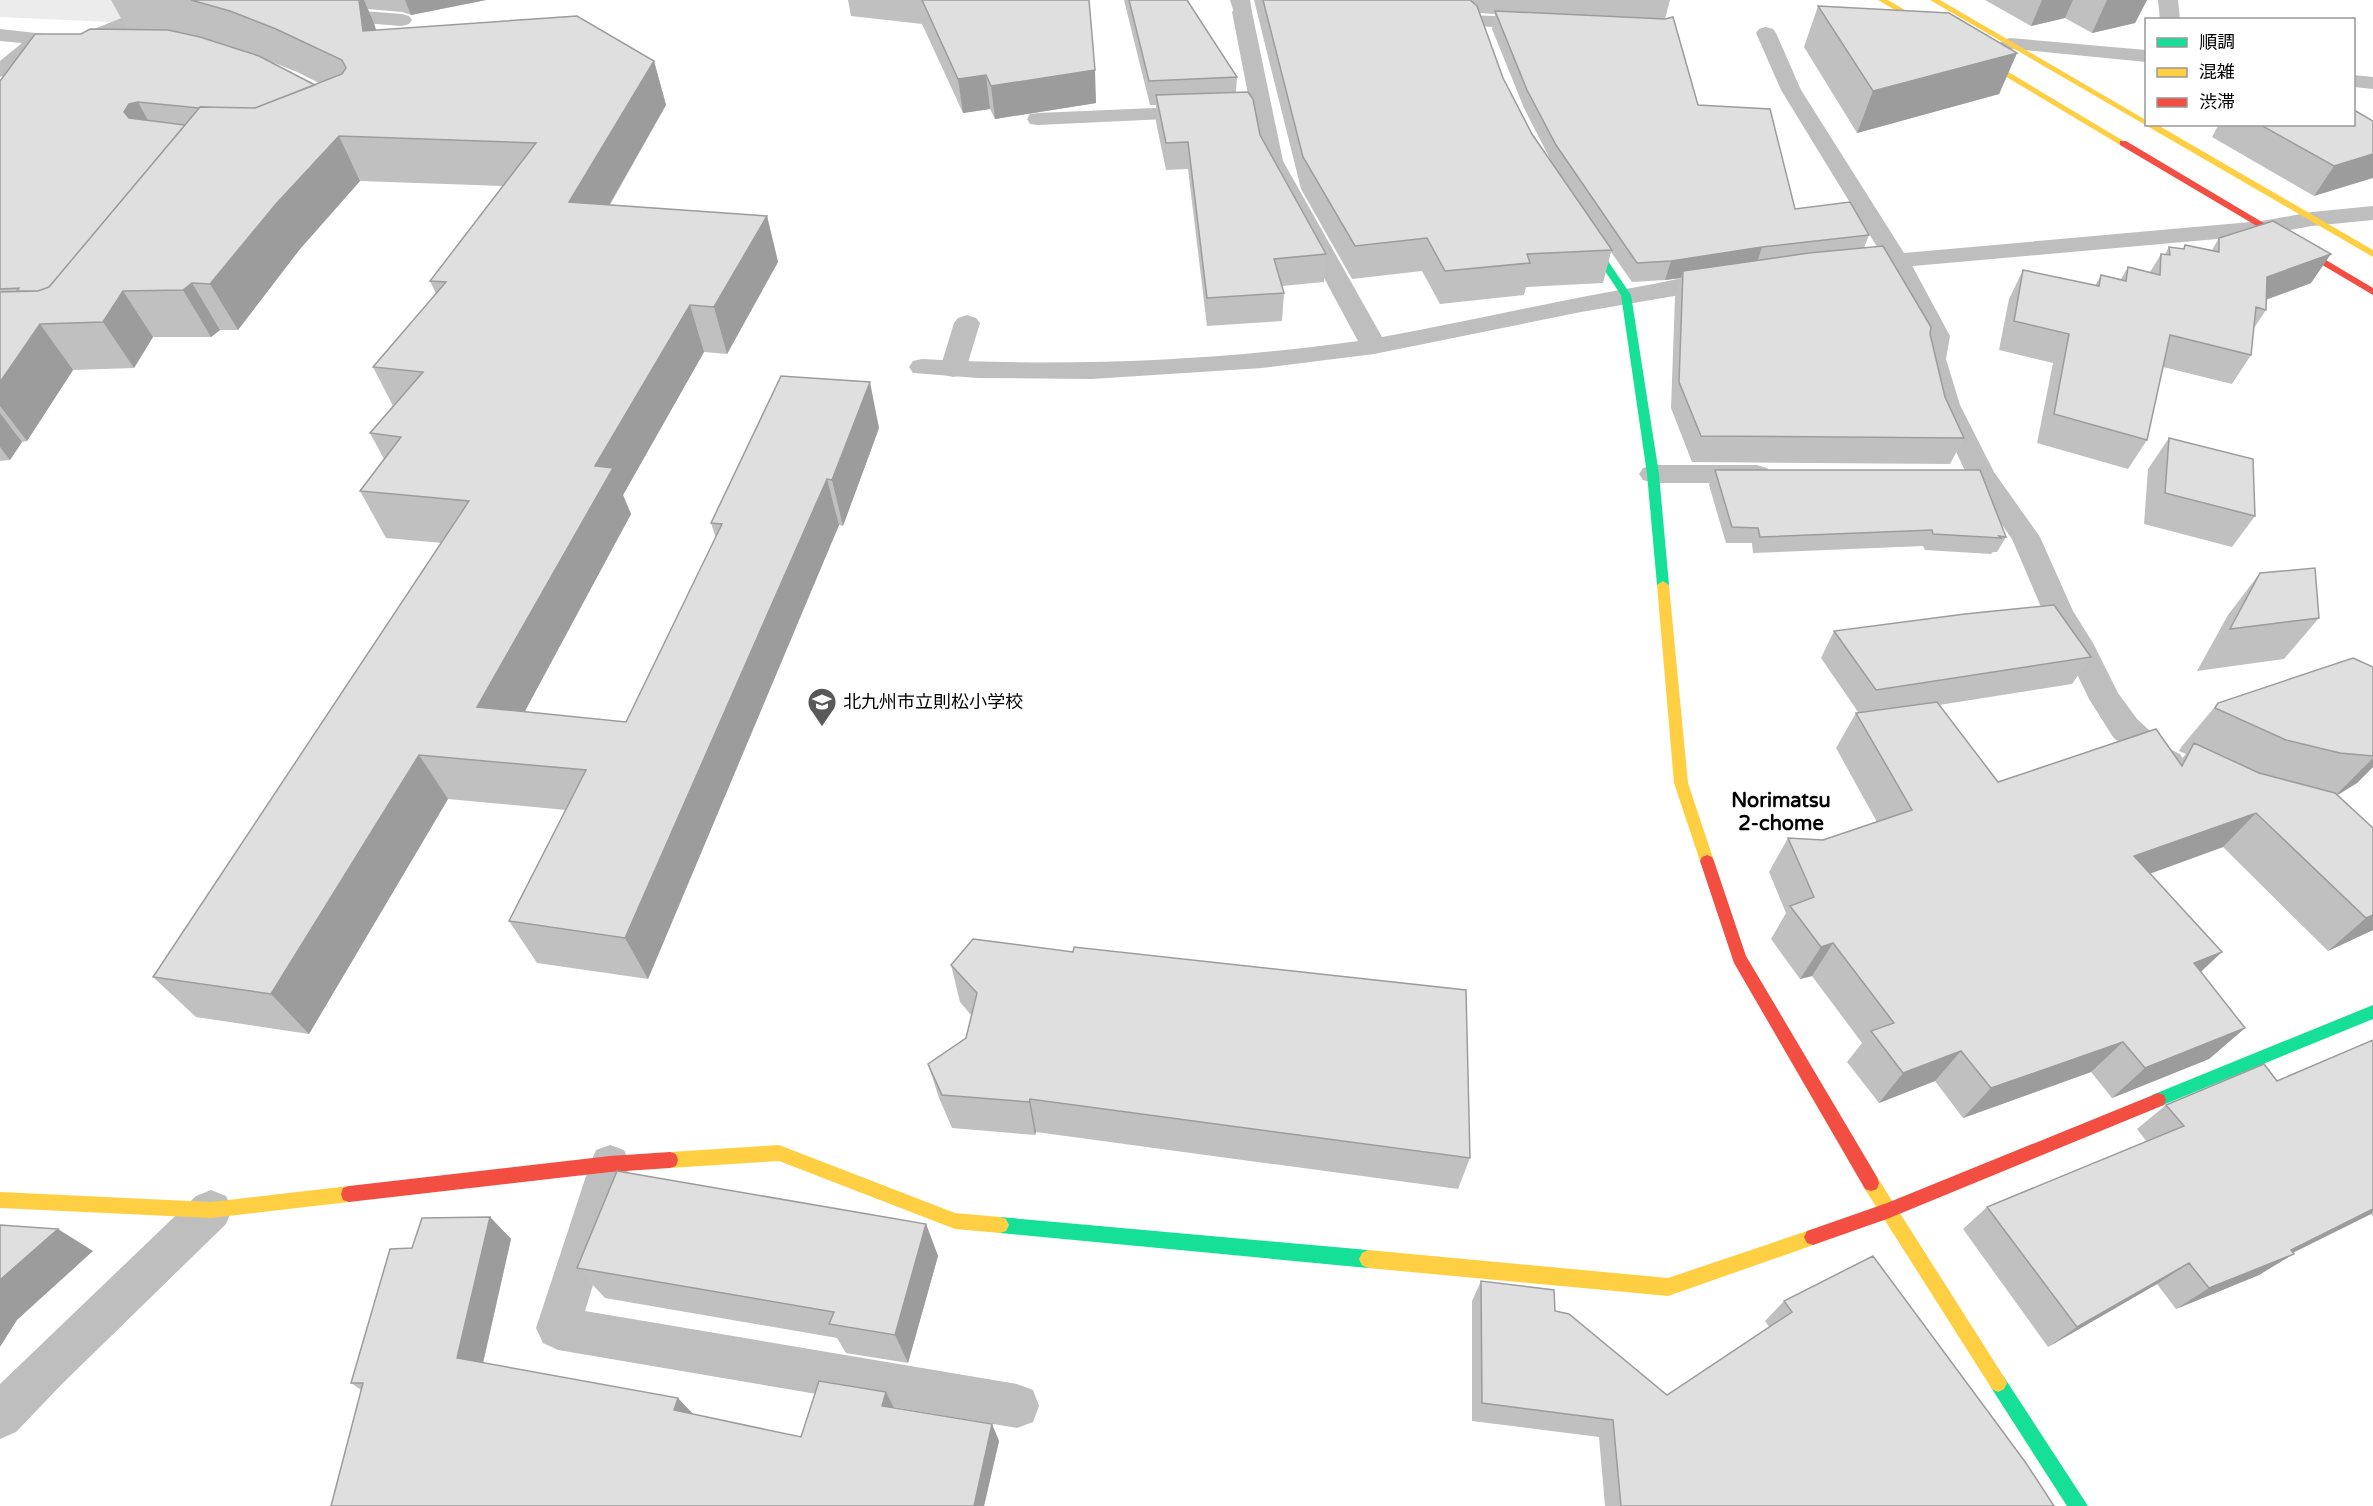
<svg xmlns="http://www.w3.org/2000/svg" width="2373" height="1506" font-family="'Varela Round','Noto Sans JP',sans-serif">
	<rect width="100%" height="100%" fill="#fff"/>
	<path fill="#ececec" d="M 0,0 L 168,0 L 111,22 L 0,17 Z"/>
	<g fill="none" stroke-linecap="round" stroke-linejoin="round">
		<path fill="#bebebe" fill-rule="evenodd" d="M 1230,0 L 1250,0 L 1252,12 L 1249,16 L 1235,16 Z
			M 1897,253 L 1905,255 L 1909,260 L 1950,336 L 1946,359 L 1960,405 L 1994,472 L 2040,537 L 2073,611 L 2093,643 L 2118,693 L 2137,719 L 2170,749 L 2180,754 L 2185,763 L 2180,772 L 2168,776 L 2146,767 L 2113,737 L 2089,699 L 2064,647 L 2044,614 L 2012,539 L 1967,475 L 1934,405 L 1920,359 L 1924,336 L 1885,260 L 1889,255 Z
			M 967,315 L 976,318 L 980,323 L 966,369 L 962,375 L 953,377 L 944,375 L 940,369 L 954,323 L 958,318 Z
			M 1653,465 L 1757,465 L 1767,468 L 1771,474 L 1767,480 L 1757,483 L 1653,483 L 1643,480 L 1639,474 L 1643,468 Z"/>
		<path fill="#bebebe" fill-rule="evenodd" d="M 165,0 L 192,0 L 189,4 L 84,47 L 70,47 L 67,43 L 70,39 Z
			M 252,0 L 282,0 L 326,14 L 350,10 L 402,14 L 409,16 L 412,20 L 409,24 L 402,26 L 350,22 L 325,26 L 255,4 Z
			M 2158,0 L 2178,0 L 2180,20 L 2160,20 Z
			M 1242,6 L 1249,8 L 1252,12 L 1283,161 L 1382,337 C 1471,321 1559,300 1648,285 C 1671,281 1708,270 1730,276 L 1733,281 L 1730,286 L 1721,288 L 1581,312 L 1374,354 L 1262,368 L 1092,379 L 978,378 L 913,373 L 909,367 L 913,361 L 922,359 C 1068,367 1213,361 1358,341 L 1261,161 L 1232,12 L 1235,8 Z
			M 1471,15 L 1539,18 L 1546,20 L 1549,24 L 1546,28 L 1539,30 L 1464,25 L 1461,21 L 1464,17 Z
			M 1766,27 L 1773,29 L 1776,33 L 1801,90 L 1904,253 L 2262,221 L 2312,212 L 2373,206 L 2373,220 L 2312,226 L 2262,235 L 1846,272 L 1837,270 L 1834,265 L 1837,260 L 1882,255 L 1781,90 L 1756,33 L 1759,29 Z
			M 0,29 L 54,35 L 61,37 L 64,41 L 61,45 L 43,46 L 7,75 L 0,77 L 0,61 L 22,43 L 0,41 Z
			M 2010,38 L 2146,50 L 2146,62 L 2003,48 L 2000,44 L 2003,40 Z
			M 2354,75 L 2373,77 L 2373,89 L 2354,87 Z
			M 1201,106 L 1209,107 L 1212,112 L 1209,117 L 1038,125 L 1030,124 L 1027,119 L 1030,114 L 1038,113 Z
			M 610,1145 L 624,1150 L 630,1164 L 585,1311 L 1017,1384 L 1033,1390 L 1039,1406 L 1033,1422 L 1017,1428 L 558,1350 L 543,1343 L 536,1328 L 590,1164 L 596,1150 Z
			M 211,1190 L 226,1196 L 232,1210 L 226,1224 L 63,1383 L 16,1432 L 0,1439 L 0,1384 L 196,1196 Z"/>
		<path fill="#16e098" fill-rule="evenodd" d="M 1579,227 L 1585,227 L 1631,295 L 1659,474 L 1669,585 L 1663,589 L 1657,585 L 1647,474 L 1621,295 L 1577,229 Z
			M 2373,1005 L 2373,1019 L 2158,1107 L 2152,1105 L 2150,1100 L 2152,1095 Z
			M 1000,1217 L 1368,1250 L 1374,1253 L 1377,1259 L 1374,1265 L 1368,1268 L 1000,1233 L 994,1231 L 991,1225 L 994,1219 Z
			M 1998,1374 L 2004,1377 L 2088,1506 L 2067,1506 L 1992,1389 L 1989,1383 L 1992,1377 Z"/>
		<path fill="#ffcf43" fill-rule="evenodd" d="M 1878,0 L 1888,0 L 2127,143 L 2120,145 Z
			M 1930,0 L 1940,0 L 2146,120 L 2146,124 L 2156,124 L 2373,250 L 2373,257 Z
			M 1663,581 L 1669,585 L 1688,783 L 1714,861 L 1712,865 L 1707,867 L 1702,865 L 1700,861 L 1674,783 L 1657,585 Z
			M 779,1145 L 955,1213 L 1000,1217 L 1006,1219 L 1009,1225 L 1006,1231 L 1000,1233 L 955,1229 L 779,1161 L 670,1168 L 664,1166 L 662,1160 L 664,1154 L 670,1152 Z
			M 1871,1175 L 1877,1177 L 2004,1377 L 2007,1383 L 2004,1389 L 1998,1392 L 1992,1389 L 1865,1189 L 1863,1183 L 1865,1177 Z
			M 349,1186 L 355,1188 L 357,1194 L 355,1200 L 349,1202 L 211,1218 L 0,1208 L 0,1192 L 211,1202 Z
			M 1813,1229 L 1819,1231 L 1822,1237 L 1819,1243 L 1668,1296 L 1368,1268 L 1362,1265 L 1359,1259 L 1362,1253 L 1368,1250 L 1668,1278 Z"/>
		<path fill="#f24e42" fill-rule="evenodd" d="M 2120,141 L 2126,141 L 2373,288 L 2373,295 L 2120,145 Z
			M 1707,855 L 1712,857 L 1714,861 L 1746,956 L 1877,1177 L 1879,1183 L 1877,1189 L 1871,1191 L 1865,1189 L 1734,963 L 1700,861 L 1702,857 Z
			M 2158,1093 L 2164,1095 L 2166,1100 L 2164,1105 L 1887,1219 L 1813,1245 L 1807,1243 L 1804,1237 L 1807,1231 L 1887,1203 Z
			M 670,1152 L 676,1154 L 678,1160 L 676,1166 L 670,1168 L 610,1172 L 349,1202 L 343,1200 L 341,1194 L 343,1188 L 349,1186 L 610,1156 Z"/>
	</g>
	<path fill="#c0c0c0" fill-rule="evenodd" d="M 111,0 L 486,0 L 411,15 L 402,12 L 368,9 L 375,26 L 376,30 L 654,61 L 666,105 L 610,205 L 767,216 L 778,262 L 727,354 L 704,352 L 623,495 L 631,514 L 524,712 L 626,722 L 716,538 L 711,523 L 879,428 L 843,526 L 839,525 L 648,979 L 537,963 L 509,921 L 566,810 L 448,799 L 309,1034 L 196,1017 L 153,977 L 442,543 L 386,538 L 360,491 L 384,459 L 370,433 L 393,406 L 373,367 L 436,294 L 430,281 L 503,186 L 360,181 L 300,249 L 238,330 L 220,330 L 211,337 L 153,337 L 134,368 L 73,370 L 27,441 L 22,442 L 10,460 L 0,461 L 0,81 L 81,34 L 127,29 ZM 267,60 L 297,72 L 319,83 L 315,85 Z
		M 848,0 L 1089,0 L 1096,103 L 995,119 L 990,109 L 963,113 L 922,24 L 851,16 Z
		M 1124,0 L 1187,0 L 1237,77 L 1236,92 L 1326,254 L 1324,282 L 1282,286 L 1284,293 L 1282,321 L 1207,326 L 1188,169 L 1166,170 L 1156,122 L 1156,105 L 1150,105 Z
		M 1254,0 L 1670,0 L 1665,19 L 1698,105 L 1795,209 L 1869,235 L 1864,248 L 1930,334 L 1945,397 L 1964,438 L 1950,464 L 1692,462 L 1671,408 L 1675,297 L 1681,278 L 1665,280 L 1632,282 L 1611,252 L 1603,283 L 1526,287 L 1524,295 L 1440,304 L 1422,271 L 1352,279 L 1301,189 ZM 1479,13 L 1495,14 L 1492,29 L 1524,108 L 1551,161 L 1532,134 L 1503,78 Z
		M 1985,0 L 2147,0 L 2135,23 L 2092,33 L 2065,18 L 2031,26 Z
		M 1818,6 L 2017,53 L 1999,94 L 1857,133 L 1804,47 Z
		M 2373,121 L 2314,196 L 2212,137 L 2219,124 L 2354,124 Z
		M 2219,238 L 2311,283 L 2266,300 L 2266,310 L 2254,328 L 2251,355 L 2232,384 L 2163,367 L 2147,440 L 2128,469 L 2037,443 L 2053,363 L 1999,350 L 2009,299 L 2023,270 L 2095,286 L 2101,275 L 2121,279 L 2128,267 L 2150,272 L 2161,254 L 2165,254 L 2169,247 L 2183,249 L 2185,245 L 2212,250 Z
		M 2169,438 L 2255,516 L 2232,547 L 2144,524 L 2148,469 Z
		M 1715,470 L 2006,537 L 1997,552 L 1993,552 L 1991,554 L 1925,550 L 1923,546 L 1753,553 L 1752,543 L 1726,543 L 1709,485 Z
		M 2260,573 L 2319,618 L 2284,659 L 2197,671 L 2228,615 Z
		M 1834,631 L 2091,657 L 2072,684 L 1939,705 L 1998,782 L 2179,761 L 2186,754 L 2179,751 L 2182,746 L 2218,703 L 2373,667 L 2373,767 L 2357,783 L 2337,795 L 2373,930 L 2328,951 L 2223,847 L 2150,874 L 2201,972 L 2245,1028 L 2209,1059 L 2112,1098 L 2091,1072 L 1963,1118 L 1935,1081 L 1879,1103 L 1847,1062 L 1862,1043 L 1812,976 L 1800,979 L 1771,939 L 1786,913 L 1769,872 L 1788,838 L 1823,840 L 1877,822 L 1836,748 L 1856,713 L 1858,712 L 1821,658 Z
		M 951,965 L 1470,1158 L 1458,1189 L 1036,1132 L 1035,1135 L 952,1128 L 939,1098 L 928,1064 L 966,1038 L 971,1015 L 960,1002 Z
		M 2373,1040 L 2373,1217 L 2371,1214 L 2293,1253 L 2259,1275 L 2176,1309 L 2157,1284 L 2048,1347 L 1963,1229 L 1987,1207 L 2147,1142 L 2137,1129 L 2166,1105 L 2277,1081 Z
		M 490,1217 L 511,1239 L 483,1363 L 692,1414 L 801,1437 L 886,1392 L 894,1408 L 992,1424 L 999,1441 L 984,1506 L 331,1506 L 361,1390 L 351,1383 L 412,1248 Z
		M 926,1224 L 938,1256 L 908,1363 L 846,1353 L 837,1338 L 605,1298 L 577,1268 Z
		M 1481,1281 L 1555,1311 L 1667,1395 L 1769,1327 L 1765,1321 L 1784,1301 L 2054,1506 L 1605,1506 L 1599,1437 L 1472,1421 L 1472,1301 Z"/>
	<path fill="#9c9c9c" d="M 359,0 L 364,0 L 375,26 L 382,74 L 363,31 Z
		M 405,0 L 486,0 L 411,15 Z
		M 2042,0 L 2073,0 L 2065,18 L 2031,26 Z
		M 2107,0 L 2147,0 L 2135,23 L 2092,33 Z
		M 2017,53 L 1999,94 L 1857,133 L 1873,91 Z
		M 654,61 L 666,105 L 585,247 L 569,202 Z
		M 1095,70 L 1096,103 L 995,119 L 991,86 Z
		M 986,75 L 990,109 L 963,113 L 958,79 Z
		M 138,102 L 151,126 L 138,136 L 124,112 L 129,104 Z
		M 339,136 L 360,181 L 300,249 L 238,330 L 210,284 L 276,204 Z
		M 2373,154 L 2373,178 L 2314,196 L 2334,166 Z
		M 767,216 L 778,262 L 727,354 L 714,307 Z
		M 1762,247 L 1756,266 L 1683,271 L 1681,278 L 1665,280 L 1671,261 Z
		M 2331,254 L 2311,283 L 2248,306 L 2267,277 Z
		M 192,283 L 220,330 L 211,337 L 183,290 Z
		M 123,291 L 153,337 L 134,368 L 103,322 Z
		M 690,305 L 704,352 L 623,495 L 631,514 L 503,752 L 477,707 L 595,466 Z
		M 40,324 L 73,370 L 27,441 L 0,406 L 0,382 Z
		M 870,382 L 879,428 L 843,526 L 832,480 Z
		M 0,413 L 22,442 L 10,460 L 0,447 Z
		M 827,479 L 839,525 L 648,979 L 625,938 Z
		M 419,755 L 448,799 L 309,1034 L 271,994 Z
		M 2373,758 L 2373,767 L 2357,783 L 2333,798 Z
		M 2256,813 L 2223,847 L 2104,890 L 2134,856 Z
		M 2373,915 L 2373,930 L 2328,951 L 2366,918 Z
		M 1833,943 L 1812,976 L 1800,979 L 1821,947 Z
		M 2222,952 L 2188,984 L 2194,963 Z
		M 2245,1028 L 2209,1059 L 2112,1098 L 2145,1068 Z
		M 2123,1042 L 2091,1072 L 1963,1118 L 1991,1088 Z
		M 1961,1051 L 1935,1081 L 1879,1103 L 1903,1073 Z
		M 1030,1099 L 1036,1132 L 1035,1135 L 1029,1102 Z
		M 2373,1209 L 2373,1212 L 2371,1214 L 2282,1258 L 2294,1254 L 2259,1275 L 2176,1309 L 2209,1288 L 2291,1250 Z
		M 490,1217 L 511,1239 L 480,1376 L 457,1358 Z
		M 926,1224 L 938,1256 L 908,1363 L 895,1335 Z
		M 58,1229 L 93,1251 L 17,1320 L 0,1347 L 0,1280 Z
		M 2189,1263 L 2157,1284 L 2048,1347 L 2077,1327 Z
		M 886,1392 L 895,1410 L 882,1406 Z
		M 678,1398 L 695,1416 L 674,1410 Z
		M 992,1424 L 999,1441 L 984,1506 L 974,1506 Z"/>
	<path fill="#dfdfdf" stroke="#9c9c9c" stroke-width="1.5" d="M 191,0 L 359,0 L 363,31 L 577,16 L 654,61 L 569,202 L 767,216 L 714,307 L 690,305 L 595,466 L 613,468 L 477,707 L 626,722 L 722,524 L 711,523 L 781,376 L 870,382 L 832,480 L 827,479 L 625,938 L 509,921 L 586,770 L 419,755 L 271,994 L 153,977 L 469,501 L 360,491 L 401,437 L 370,433 L 423,372 L 373,367 L 446,282 L 430,281 L 536,143 L 339,136 L 276,204 L 210,284 L 192,283 L 183,290 L 123,291 L 103,322 L 40,324 L 0,382 L 0,292 L 38,291 L 49,287 L 200,107 L 255,108 L 342,74 L 346,68 L 342,60 L 276,29 L 230,11 Z
		M 922,0 L 1089,0 L 1095,70 L 991,86 L 986,75 L 958,79 Z
		M 1129,0 L 1187,0 L 1237,77 L 1149,81 Z
		M 1263,0 L 1470,0 L 1477,6 L 1503,78 L 1532,134 L 1612,250 L 1527,254 L 1530,263 L 1445,271 L 1427,238 L 1355,246 L 1303,157 Z
		M 1818,6 L 1949,13 L 2017,53 L 1873,91 Z
		M 1495,11 L 1665,19 L 1673,17 L 1698,105 L 1770,109 L 1795,209 L 1850,202 L 1869,235 L 1762,247 L 1671,261 L 1637,263 L 1556,145 L 1527,90 Z
		M 90,29 L 168,30 L 200,37 L 259,56 L 315,85 L 255,108 L 200,107 L 199,108 L 138,102 L 129,104 L 124,112 L 129,118 L 185,125 L 49,287 L 38,291 L 17,291 L 19,288 L 0,289 L 0,81 L 35,34 L 81,34 Z
		M 1248,92 L 1253,99 L 1260,135 L 1326,254 L 1274,259 L 1284,293 L 1207,298 L 1188,142 L 1166,143 L 1156,95 Z
		M 2354,110 L 2373,121 L 2373,154 L 2334,166 L 2259,124 L 2354,124 Z
		M 2273,221 L 2331,254 L 2267,277 L 2266,310 L 2256,307 L 2251,355 L 2170,335 L 2147,440 L 2054,414 L 2069,334 L 2014,321 L 2023,270 L 2099,286 L 2101,275 L 2126,281 L 2128,267 L 2160,275 L 2161,254 L 2170,255 L 2169,247 L 2184,249 L 2185,245 L 2219,252 L 2219,238 Z
		M 1883,246 L 1931,327 L 1930,334 L 1945,397 L 1964,438 L 1701,436 L 1679,382 L 1683,271 L 1809,253 Z
		M 2169,438 L 2253,459 L 2255,516 L 2165,493 Z
		M 1715,470 L 1980,470 L 2006,537 L 1999,536 L 2001,538 L 1933,534 L 1932,530 L 1760,537 L 1758,528 L 1732,527 Z
		M 2315,568 L 2319,618 L 2230,629 L 2260,573 Z
		M 2054,605 L 2091,657 L 1876,690 L 1834,631 L 1965,614 Z
		M 2353,658 L 2373,667 L 2373,756 L 2340,753 L 2286,740 L 2215,708 L 2218,703 Z
		M 1937,702 L 1998,782 L 2156,729 L 2182,766 L 2194,743 L 2259,773 L 2335,793 L 2373,828 L 2373,915 L 2366,918 L 2256,813 L 2134,856 L 2222,952 L 2194,963 L 2245,1028 L 2145,1068 L 2123,1042 L 1991,1088 L 1961,1051 L 1903,1073 L 1871,1031 L 1894,1023 L 1833,943 L 1821,947 L 1790,906 L 1814,897 L 1788,838 L 1823,840 L 1912,810 L 1856,713 Z
		M 973,939 L 1073,952 L 1074,947 L 1466,990 L 1470,1158 L 1030,1099 L 1029,1102 L 942,1095 L 928,1064 L 966,1038 L 977,993 L 951,965 Z
		M 2373,1040 L 2373,1209 L 2291,1250 L 2294,1254 L 2209,1288 L 2189,1263 L 2077,1327 L 1987,1207 L 2184,1126 L 2166,1105 L 2264,1064 L 2277,1081 Z
		M 617,1171 L 926,1224 L 895,1335 L 829,1324 L 834,1312 L 577,1268 Z
		M 490,1217 L 457,1358 L 678,1398 L 674,1410 L 801,1437 L 819,1381 L 886,1392 L 882,1406 L 992,1424 L 974,1506 L 331,1506 L 363,1383 L 351,1383 L 390,1249 L 412,1248 L 422,1218 Z
		M 0,1225 L 58,1229 L 0,1280 Z
		M 1873,1256 L 2026,1463 L 2054,1506 L 1621,1506 L 1613,1420 L 1482,1403 L 1481,1281 L 1554,1290 L 1555,1311 L 1569,1314 L 1667,1395 L 1792,1312 L 1784,1301 Z"/>
	<defs>
		<g id="school-pin" transform="scale(1.5)"><path d="M0 17L-7.5 6A9.5 9.5 0 1 1 7.5 6Z" fill="#595959" stroke="#fff"/><path d="M0-5L7-2L0 1L-7-2ZM-4 1L0 2.5L4 1V4Q0 6-4 4Z" fill="#fff"/></g>
	</defs>
	<g fill-rule="evenodd">
		<use href="#school-pin" x="822" y="702"/>
	</g>
	<g text-anchor="middle" dominant-baseline="central" stroke-width="6" stroke-linejoin="round" paint-order="stroke">
		<g font-size="18" fill="#000" stroke="#fff" text-anchor="start">
			<text x="843" y="702">北九州市立則松小学校</text>
		</g>
		<g font-size="20" font-weight="bold" fill="#000" stroke="#fff">
			<text x="1781" y="801">Norimatsu<tspan x="1781" dy="23">2-chome</tspan></text>
		</g>
	</g>
	<rect x="2145" y="18" width="210" height="108" fill="#ffffff" stroke="#999999" stroke-width="1.5"/>
	<rect x="2157" y="38" width="30" height="9" fill="#16e098" stroke="#999999" stroke-width="1.5"/>
	<text x="2199" y="48" font-size="18" fill="#000000">順調</text>
	<rect x="2157" y="68" width="30" height="9" fill="#ffcf43" stroke="#999999" stroke-width="1.5"/>
	<text x="2199" y="78" font-size="18" fill="#000000">混雑</text>
	<rect x="2157" y="98" width="30" height="9" fill="#f24e42" stroke="#999999" stroke-width="1.5"/>
	<text x="2199" y="108" font-size="18" fill="#000000">渋滞</text>
</svg>
